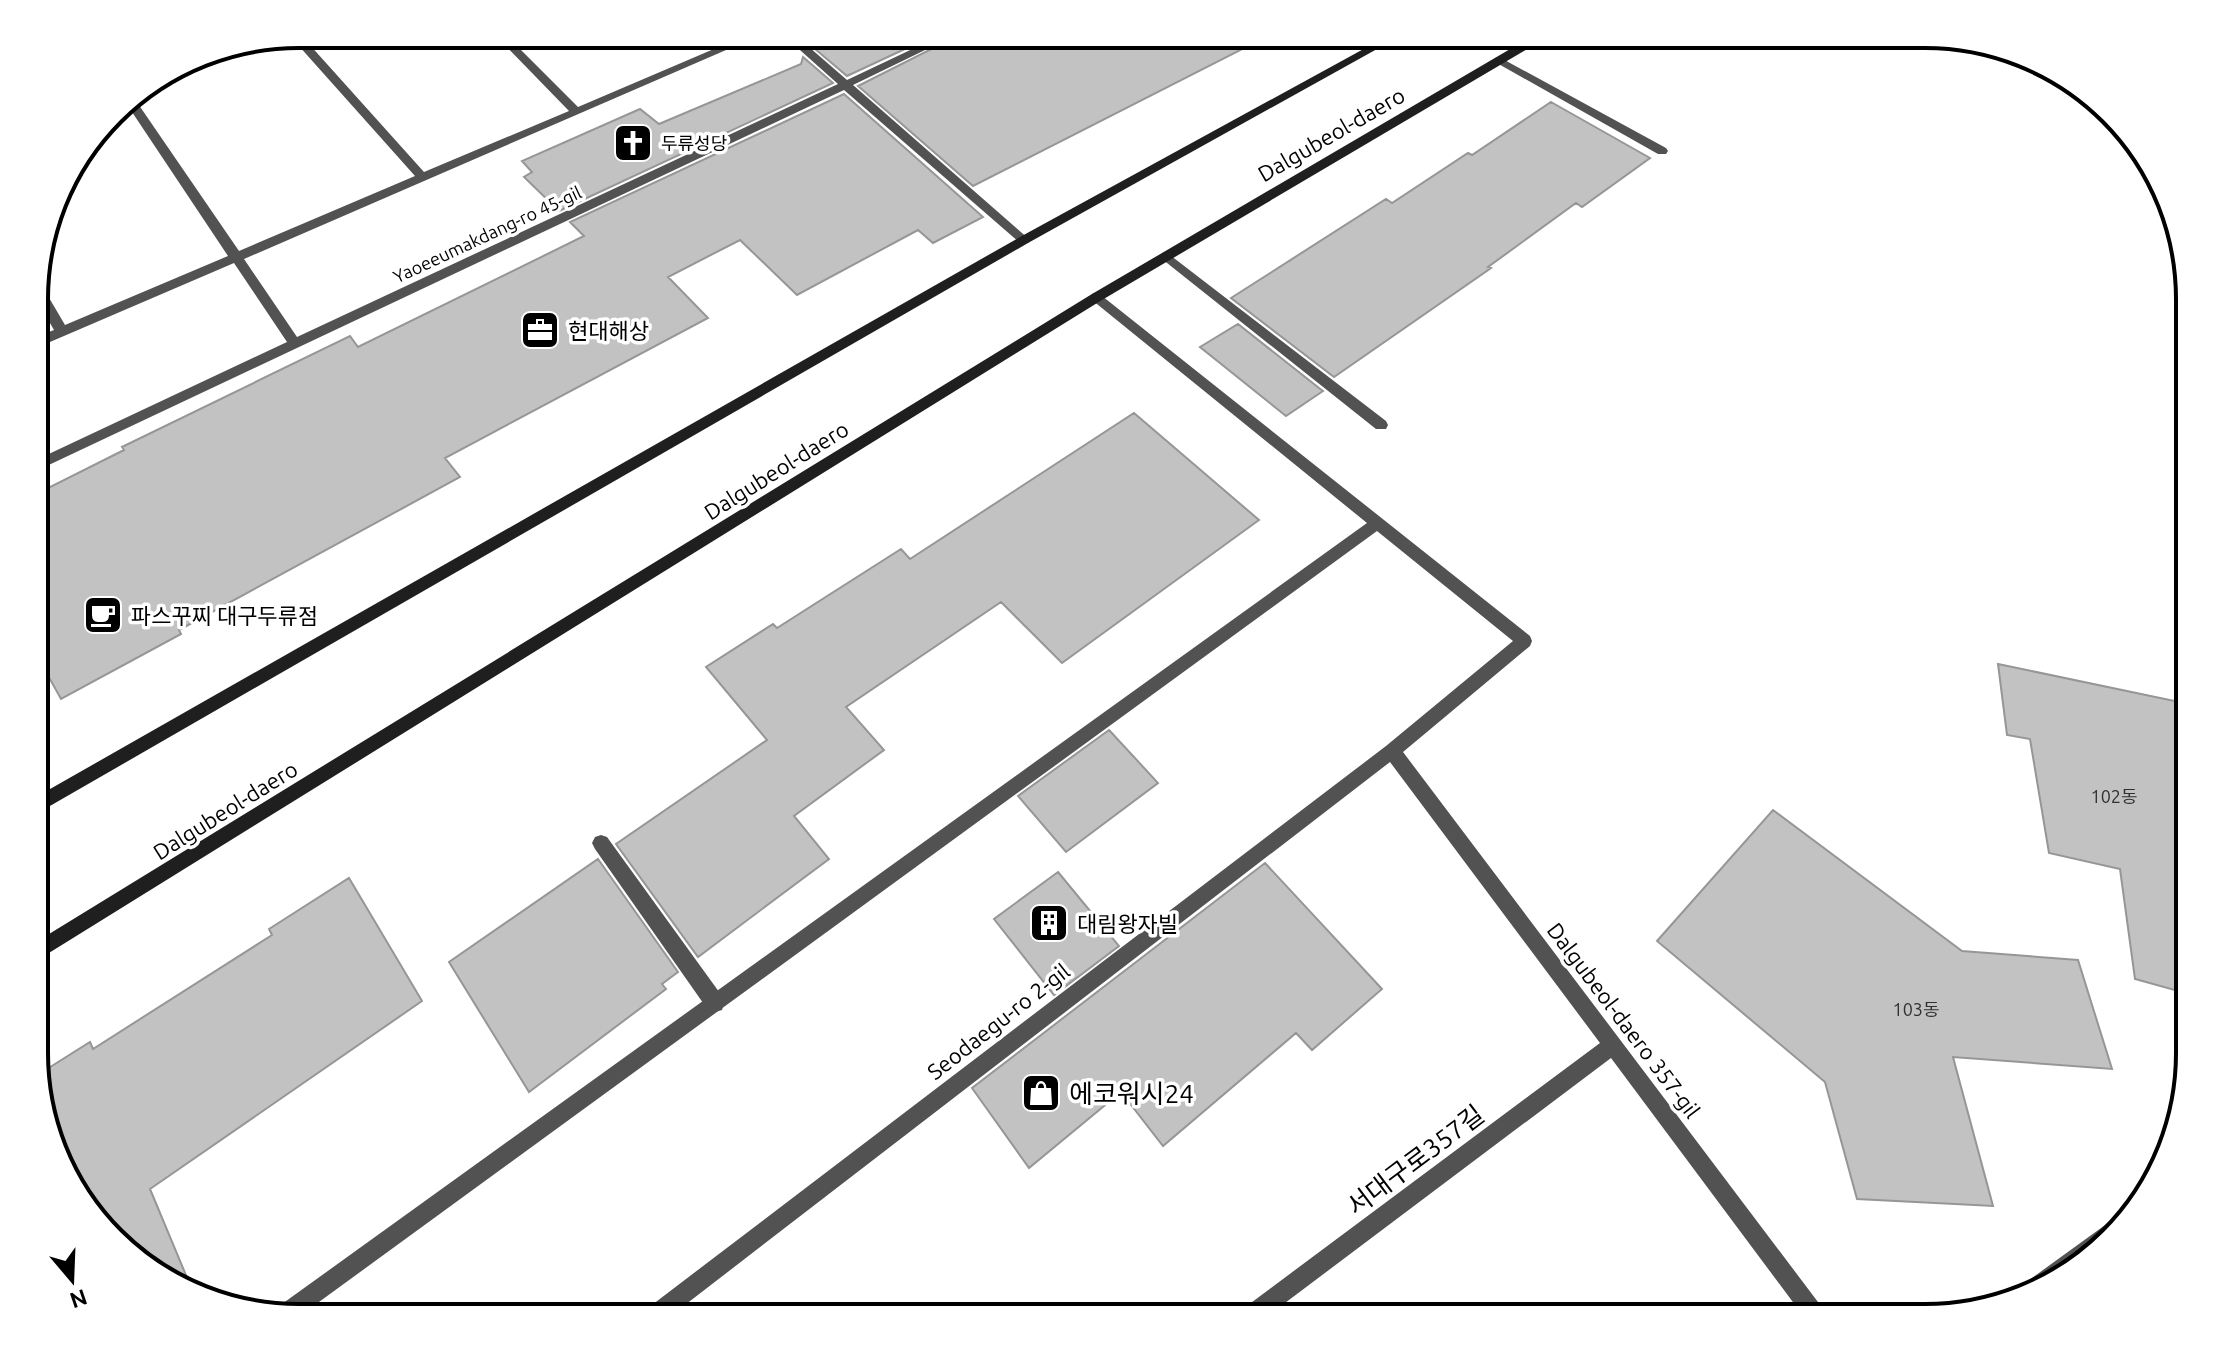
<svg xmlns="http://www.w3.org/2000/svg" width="2224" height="1352" font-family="Ubuntu,'Noto Sans KR',sans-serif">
	<rect width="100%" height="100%" fill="#fff"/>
	<path fill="#c2c2c2" stroke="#969696" stroke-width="2" d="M 812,34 L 937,34 L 847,76 L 808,43 Z
		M 961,34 L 1272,34 L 973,186 L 858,86 Z
		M 803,57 L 833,83 L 559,211 L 524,177 L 532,172 L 522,161 L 640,109 L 659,124 L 801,64 Z
		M 844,94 L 983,217 L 933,243 L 918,230 L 797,295 L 740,240 L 668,277 L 708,318 L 445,458 L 460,477 L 179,630 L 181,634 L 61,699 L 36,654 L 36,494 L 124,450 L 122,447 L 350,336 L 358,347 L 584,236 L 570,222 Z
		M 1551,102 L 1650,158 L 1582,207 L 1576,203 L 1488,267 L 1491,268 L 1334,377 L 1231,298 L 1386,199 L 1392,203 L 1468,153 L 1472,155 Z
		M 1238,324 L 1319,388 L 1323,391 L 1286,416 L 1200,347 Z
		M 1134,413 L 1259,520 L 1062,663 L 1001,602 L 846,707 L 884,750 L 794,816 L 829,859 L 698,957 L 616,844 L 767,740 L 706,667 L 773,624 L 777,628 L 901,549 L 910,559 Z
		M 1998,664 L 2189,704 L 2189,994 L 2135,979 L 2120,869 L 2049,853 L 2030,739 L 2007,735 Z
		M 1109,730 L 1158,783 L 1066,852 L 1018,796 Z
		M 1773,810 L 1962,951 L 2078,960 L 2112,1069 L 1953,1057 L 1993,1206 L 1857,1199 L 1825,1082 L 1657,941 Z
		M 598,859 L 678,972 L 662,984 L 666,989 L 529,1092 L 449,962 Z
		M 1265,863 L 1382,989 L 1312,1050 L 1296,1033 L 1163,1146 L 1121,1092 L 1029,1168 L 972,1088 Z
		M 1058,872 L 1119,946 L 1054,995 L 994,919 Z
		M 349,878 L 422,1001 L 150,1189 L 193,1292 L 152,1274 L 78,1200 L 36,1087 L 36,1076 L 90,1042 L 93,1049 L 272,935 L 269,929 Z"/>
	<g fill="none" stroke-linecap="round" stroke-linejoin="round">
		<path fill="#525252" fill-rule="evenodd" d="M 1613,34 L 1723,34 L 1973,42 L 2005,47 L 2000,49 L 1618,37 Z
			M 1166,252 L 1386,421 L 1388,425 L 1386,429 L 1376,429 L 1162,259 L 1162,253 Z
			M 601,835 L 607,837 L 722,996 L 724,1003 L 722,1010 L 715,1012 L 708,1010 L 595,849 L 592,843 L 595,837 Z"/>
		<path fill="#525252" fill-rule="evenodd" d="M 300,34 L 424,172 L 569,111 L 494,34 L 505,34 L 578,107 L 749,34 L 763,34 L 244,259 L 297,337 L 838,84 L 782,34 L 794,34 L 847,80 L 944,34 L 958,34 L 853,85 L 1030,240 L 1028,243 L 1020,243 L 844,90 L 36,471 L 36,460 L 287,342 L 234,263 L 36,348 L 36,337 L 54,330 L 36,299 L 36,283 L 41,284 L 65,325 L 228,256 L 124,100 L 132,95 L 239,251 L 415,176 L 290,36 Z
			M 1499,57 L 1666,148 L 1668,151 L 1666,154 L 1658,154 L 1495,62 L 1495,58 Z
			M 1097,292 L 1530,636 L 1532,641 L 1530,646 L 1403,752 L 1824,1310 L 1827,1317 L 1804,1317 L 1611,1058 L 1265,1318 L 1237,1318 L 1240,1311 L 1600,1043 L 1390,762 L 668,1318 L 641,1318 L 644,1311 L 1386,746 L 1513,641 L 1377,531 L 297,1318 L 272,1314 L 275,1309 L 1367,523 L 1092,300 L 1092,294 Z
			M 2119,1215 L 2126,1218 L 2057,1283 L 2023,1293 L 2025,1283 Z"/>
		<path fill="#1f1f1f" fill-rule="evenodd" d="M 1391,34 L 1404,34 L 1028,243 L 36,814 L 36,797 L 1020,237 Z
			M 1536,34 L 1549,34 L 1540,41 L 1559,34 L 1574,34 L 1538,49 L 1529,48 L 1102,300 L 36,961 L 36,942 L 1092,294 Z"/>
	</g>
	<defs>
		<g id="church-square" transform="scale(2)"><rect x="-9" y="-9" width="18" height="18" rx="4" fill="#000" stroke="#fff"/><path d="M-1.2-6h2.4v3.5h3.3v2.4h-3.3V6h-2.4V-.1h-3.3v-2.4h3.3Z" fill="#fff"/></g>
		<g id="office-square" transform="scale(2)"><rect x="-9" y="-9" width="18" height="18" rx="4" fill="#000" stroke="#fff"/><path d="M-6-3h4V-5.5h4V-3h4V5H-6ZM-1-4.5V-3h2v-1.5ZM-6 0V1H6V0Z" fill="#fff"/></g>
		<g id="cafe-square" transform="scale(2)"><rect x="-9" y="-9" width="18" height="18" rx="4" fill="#000" stroke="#fff"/><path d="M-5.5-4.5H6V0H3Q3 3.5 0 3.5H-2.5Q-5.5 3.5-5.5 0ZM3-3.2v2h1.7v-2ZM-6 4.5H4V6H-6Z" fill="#fff"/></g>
		<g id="building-square" transform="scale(2)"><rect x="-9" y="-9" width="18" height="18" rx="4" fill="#000" stroke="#fff"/><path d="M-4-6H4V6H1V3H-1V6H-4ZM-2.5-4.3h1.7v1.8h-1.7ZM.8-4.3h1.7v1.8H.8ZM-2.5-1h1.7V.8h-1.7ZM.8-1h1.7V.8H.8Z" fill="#fff"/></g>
		<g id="shop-square" transform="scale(2)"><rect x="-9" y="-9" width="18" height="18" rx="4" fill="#000" stroke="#fff"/><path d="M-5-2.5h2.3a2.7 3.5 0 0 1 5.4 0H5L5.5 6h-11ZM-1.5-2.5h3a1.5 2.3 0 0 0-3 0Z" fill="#fff"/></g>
	</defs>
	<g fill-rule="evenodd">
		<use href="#church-square" x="633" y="143"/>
		<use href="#office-square" x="540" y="330"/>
		<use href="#cafe-square" x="103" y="615"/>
		<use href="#building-square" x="1049" y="923"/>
		<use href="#shop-square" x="1041" y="1093"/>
	</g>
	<g text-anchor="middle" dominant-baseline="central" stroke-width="7" stroke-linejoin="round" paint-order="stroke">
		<g font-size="18" fill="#000" stroke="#fff" text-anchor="start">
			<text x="661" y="143">두류성당</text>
		</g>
		<g font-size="18" fill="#000" stroke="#fff">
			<text transform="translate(487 234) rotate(-25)">Yaoeeumakdang-ro 45-gil</text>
		</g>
		<g font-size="18" fill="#303030">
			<text x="2114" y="796">102동</text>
			<text x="1916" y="1009">103동</text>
		</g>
		<g font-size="22" fill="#000" stroke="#fff">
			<text transform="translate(1331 134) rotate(-30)">Dalgubeol-daero</text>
			<text transform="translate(776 470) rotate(-32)">Dalgubeol-daero</text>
			<text transform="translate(225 810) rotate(-32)">Dalgubeol-daero</text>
			<text transform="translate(1624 1020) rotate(53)">Dalgubeol-daero 357-gil</text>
			<text transform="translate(998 1021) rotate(-38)">Seodaegu-ro 2-gil</text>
		</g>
		<g font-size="22" fill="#000" stroke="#fff" text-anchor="start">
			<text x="568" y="330">현대해상</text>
			<text x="131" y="615">파스꾸찌 대구두류점</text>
			<text x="1077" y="923">대림왕자빌</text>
		</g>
		<g font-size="26" fill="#000" stroke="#fff" text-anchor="start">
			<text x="1069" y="1093">에코워시24</text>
		</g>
		<g font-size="26" fill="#000" stroke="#fff">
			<text transform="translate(1415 1160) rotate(-37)">서대구로357길</text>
		</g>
	</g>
	<path d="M0 0H2224V1352H0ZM299 48H1925A251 251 0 0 1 2176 299V1053A251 251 0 0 1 1925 1304H299A251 251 0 0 1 48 1053V299A251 251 0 0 1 299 48Z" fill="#fff" fill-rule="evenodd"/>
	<path fill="none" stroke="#000" stroke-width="4" d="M299 48H1925A251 251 0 0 1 2176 299V1053A251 251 0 0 1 1925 1304H299A251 251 0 0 1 48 1053V299A251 251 0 0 1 299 48Z"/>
	<g transform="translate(72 1280) rotate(161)" stroke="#ffffff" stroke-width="6" paint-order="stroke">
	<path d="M0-6L14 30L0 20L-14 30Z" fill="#000000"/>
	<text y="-12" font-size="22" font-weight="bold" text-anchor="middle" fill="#000000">N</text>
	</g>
</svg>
